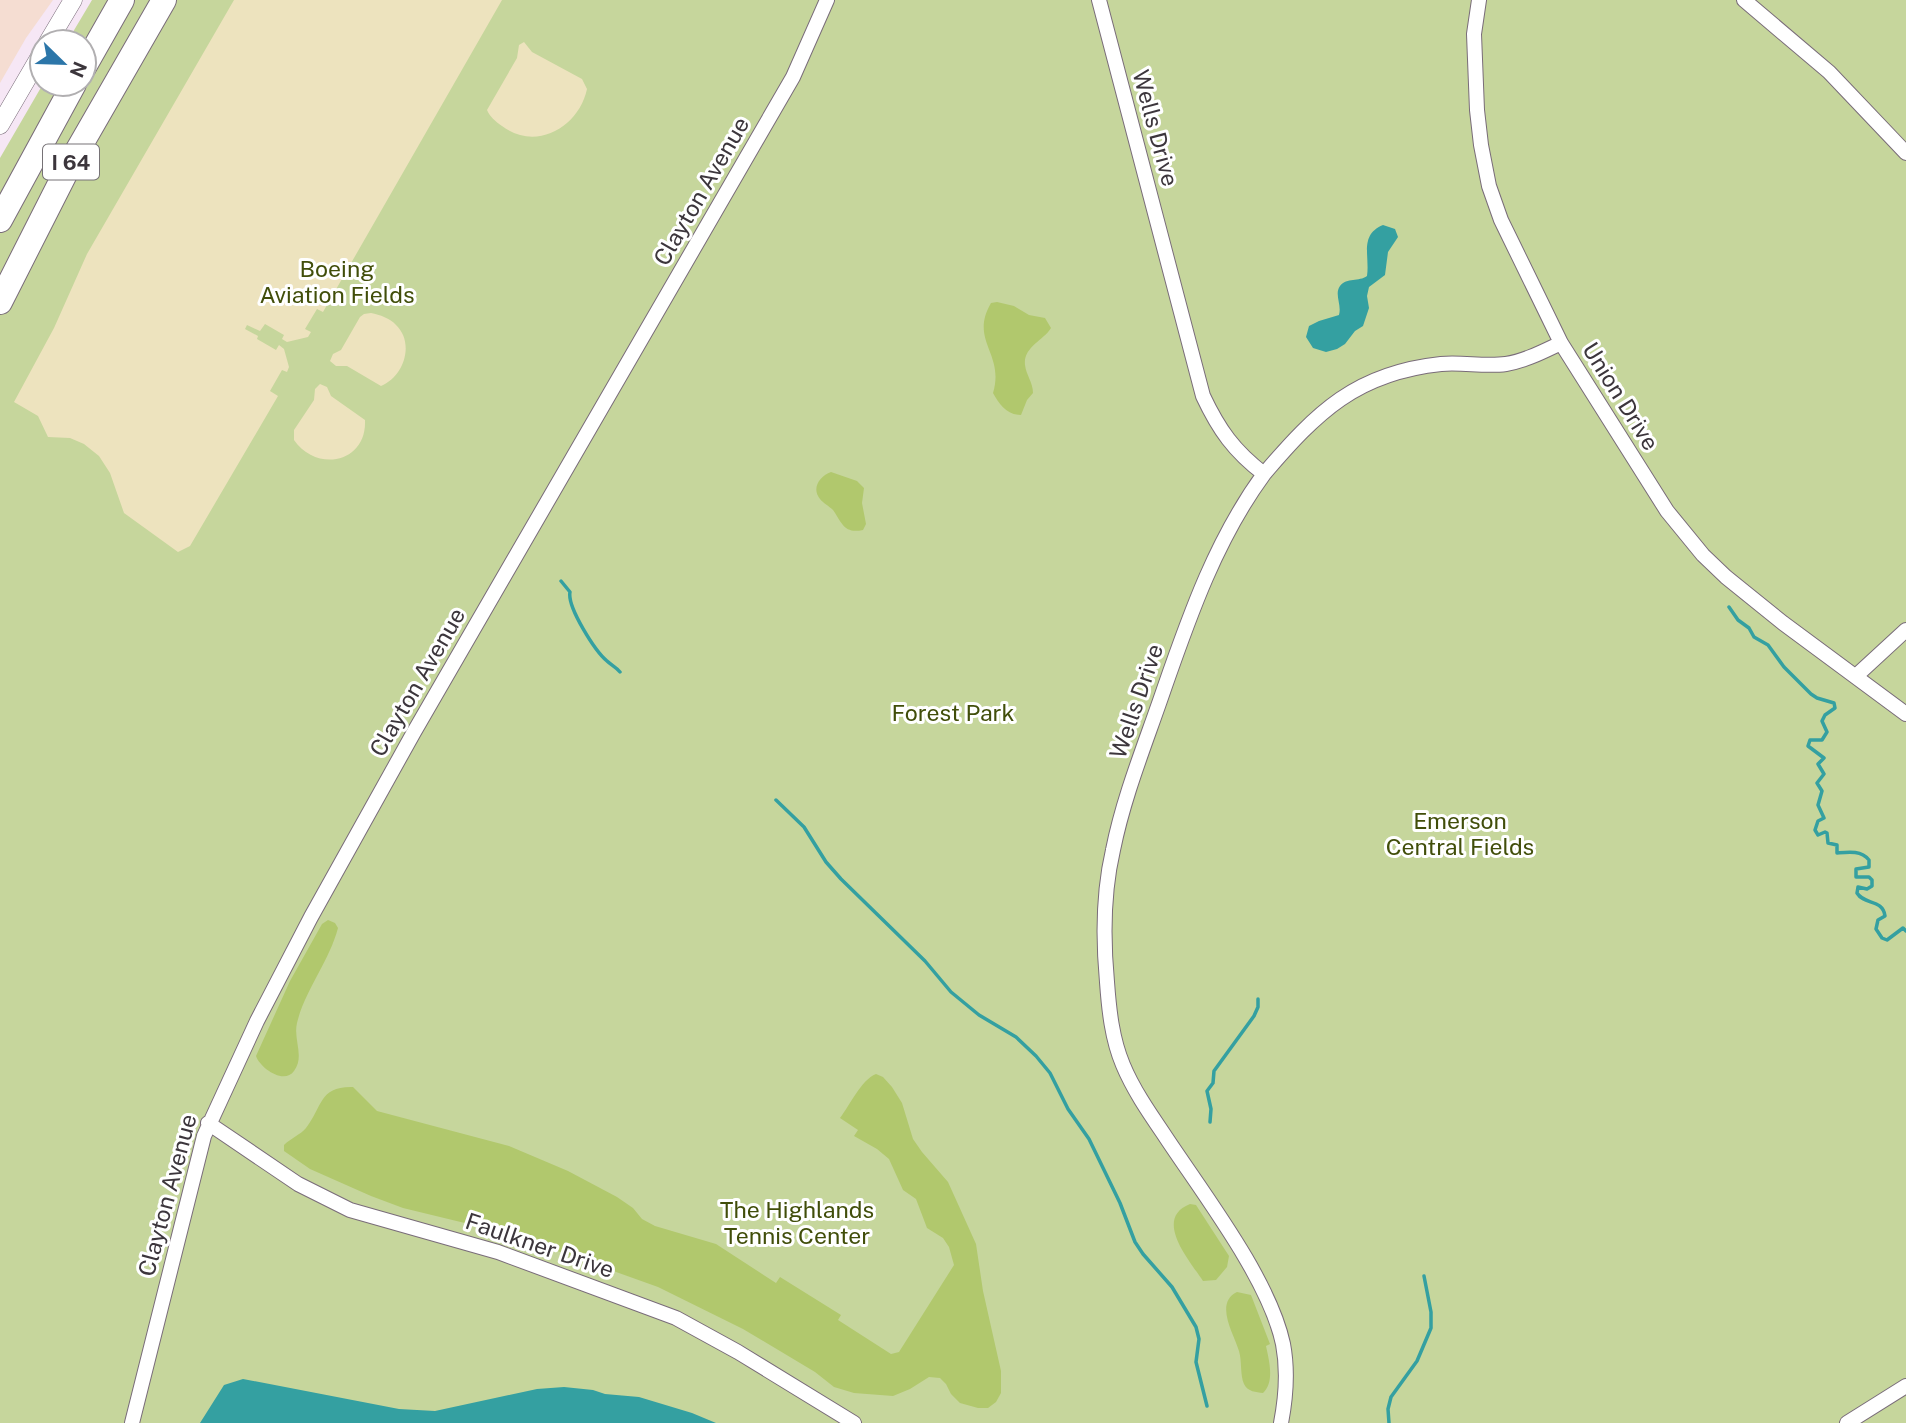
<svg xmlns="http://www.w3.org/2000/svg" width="1906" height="1423" font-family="'Public Sans',sans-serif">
	<rect width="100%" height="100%" fill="#f6e7f5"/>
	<path fill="#f5ddd2" d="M 0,0 L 53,0 L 26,38 L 0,83 Z"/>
	<path fill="#c6d69c" d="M 92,0 L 1906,0 L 1906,1423 L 0,1423 L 0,158 L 43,84 L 84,84 L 84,42 L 67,42 Z"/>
	<path fill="#b1c86d" d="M 997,302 L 1014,306 L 1029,315 L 1045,318 L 1051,328 C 1043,341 1023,347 1025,365 C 1026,375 1033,382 1033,393 L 1027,400 L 1021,415 C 1007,415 999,404 993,393 C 1005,353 969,341 991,303 Z
		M 831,472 L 857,481 L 864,488 L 862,503 L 866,524 L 863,530 C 844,534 842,523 833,510 C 829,506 823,503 820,499 C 811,488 820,476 831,472 Z
		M 328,920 L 335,923 L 338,928 C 329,962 305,990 297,1023 C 293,1040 305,1056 294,1071 C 284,1085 260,1068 256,1056 L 290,981 L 322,924 Z
		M 876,1074 L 883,1077 L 892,1087 L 902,1103 L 913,1139 L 922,1152 L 948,1182 L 976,1244 L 983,1291 L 1001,1371 L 1001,1393 L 996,1402 L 988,1408 L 978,1408 L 960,1403 L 951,1394 L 946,1384 L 940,1378 L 929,1377 L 910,1389 L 893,1396 L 854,1393 L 834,1387 L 815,1372 L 743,1329 L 658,1287 L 510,1234 L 403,1208 L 371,1196 L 310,1169 L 284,1151 L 284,1145 C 291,1138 300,1135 306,1128 C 323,1106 319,1086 353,1087 L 377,1111 L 509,1146 L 568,1171 L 617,1197 L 633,1208 L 642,1219 L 655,1226 L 716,1244 L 776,1283 L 780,1277 L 841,1315 L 838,1320 L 891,1354 L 899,1352 L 954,1265 L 949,1247 L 943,1238 L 927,1228 L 916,1199 L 903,1190 L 889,1159 L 877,1149 L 854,1136 L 858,1130 L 840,1118 C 850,1105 861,1080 876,1074 Z
		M 1190,1204 L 1196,1205 L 1229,1256 L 1227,1267 L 1216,1280 L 1203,1281 C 1191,1262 1152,1219 1190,1204 Z
		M 1237,1292 L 1251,1295 L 1270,1344 L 1266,1346 C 1269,1360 1275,1382 1263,1393 C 1256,1392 1248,1392 1244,1384 C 1240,1375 1242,1361 1239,1351 C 1234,1334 1214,1303 1237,1292 Z"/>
	<path fill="#ede3be" d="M 234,0 L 502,0 L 323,312 L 317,309 L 305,329 L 311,332 L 308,337 L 287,342 L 282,339 L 284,335 L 265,324 L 260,331 L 247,325 L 245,329 L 258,336 L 257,339 L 276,350 L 279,345 L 284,349 L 289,367 L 287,372 L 282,370 L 270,391 L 278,396 L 190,546 L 178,552 L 124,513 L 110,473 L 99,456 L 84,444 L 70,438 L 48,437 L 38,416 L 14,402 L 54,328 L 87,254 Z
		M 524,42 L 532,52 L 582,79 L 587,89 C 579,127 536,152 502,126 C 495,121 490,117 487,110 L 517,58 L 519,45 Z
		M 371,313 C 380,315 390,318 396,325 C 415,343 404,377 381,386 L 347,366 L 336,366 L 330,361 L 333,354 L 341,350 L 360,317 L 364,314 Z
		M 320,384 L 327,387 L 331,396 L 365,420 C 367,463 317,473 294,440 L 294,430 L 314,400 L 315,389 Z"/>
	<path fill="#34a0a1" d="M 1383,225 L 1395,229 L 1398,237 L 1388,252 L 1385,275 L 1369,287 L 1367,296 L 1369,308 L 1363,326 L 1355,331 L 1345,344 L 1337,349 L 1326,352 L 1313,348 L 1306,337 L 1309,326 L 1319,321 L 1339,315 C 1342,305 1334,294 1340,286 C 1347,277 1359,282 1367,276 C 1370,256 1359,235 1383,225 Z
		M 243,1379 L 399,1409 L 435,1411 L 537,1389 L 564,1387 L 593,1390 L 605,1394 L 639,1397 L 692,1413 L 716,1423 L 200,1423 L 224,1385 Z"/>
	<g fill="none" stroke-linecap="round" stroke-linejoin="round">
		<path stroke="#34a0a1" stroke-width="3.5" d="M 561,581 L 570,592 C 567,607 595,651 607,661 C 611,665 616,667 620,672
			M 1729,607 L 1738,620 L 1749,628 L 1754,637 L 1768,645 L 1784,667 L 1811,694 L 1817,698 L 1834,703 L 1835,708 L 1825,715 L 1822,721 L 1827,732 L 1822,740 L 1810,740 L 1808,746 L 1824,758 L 1818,764 L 1824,774 L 1817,783 L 1822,791 L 1818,805 L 1824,818 L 1818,821 L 1815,830 L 1818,835 L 1825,832 L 1827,833 L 1828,843 L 1837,845 L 1837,853 C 1848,852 1861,850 1869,860 L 1869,867 L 1856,869 L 1856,877 L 1869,877 L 1872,880 L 1872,886 L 1867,889 L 1858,887 L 1857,893 C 1864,905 1883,899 1885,916 L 1878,920 L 1876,929 L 1882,938 L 1887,940 L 1903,928 L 1906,931
			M 776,800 L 804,827 L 826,862 L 841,879 L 925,961 L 951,992 L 979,1015 L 1016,1037 L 1036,1056 L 1050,1073 L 1068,1109 L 1089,1139 L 1120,1203 L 1135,1242 L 1143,1254 L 1172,1287 L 1196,1327 L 1199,1339 L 1196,1362 L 1207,1406
			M 1210,1122 L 1211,1109 L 1207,1091 L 1213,1083 L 1214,1071 L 1254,1016 L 1258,1007 L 1258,999
			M 1389,1423 L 1388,1409 L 1391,1397 L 1417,1361 L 1431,1328 L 1431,1312 L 1424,1276"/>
		<g stroke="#796c79" stroke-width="16">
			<path id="minor" d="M 1099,0 L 1203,396 C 1219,430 1234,451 1264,474 C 1217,538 1190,614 1164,689 C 1146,742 1124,795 1113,850 C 1103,893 1103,939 1107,982 C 1109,1010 1112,1039 1123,1065 C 1133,1089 1148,1111 1163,1133 C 1201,1191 1269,1278 1283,1344 C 1288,1370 1286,1397 1281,1423
				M 1479,0 L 1474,34 L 1477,110 L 1481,145 L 1489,186 L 1501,220 L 1561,343 L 1667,511 L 1703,555 L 1726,577 L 1783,623 L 1906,714
				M 1744,0 L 1829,72 L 1906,153
				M 1264,474 C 1317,412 1356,373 1441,364 C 1463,362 1485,367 1506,364 C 1525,361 1544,351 1561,343
				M 1856,676 L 1906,630
				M 208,1123 L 298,1184 L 350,1210 L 498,1252 L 676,1318 L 738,1352 L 854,1423
				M 132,1423 L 204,1136 L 257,1021 L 311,917 L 414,732 L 793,77 L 827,0
				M 1847,1423 L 1906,1386"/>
		</g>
		<g stroke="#796c79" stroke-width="19">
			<path id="tertiary" d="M 48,42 L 73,0
				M 0,125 L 42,53"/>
		</g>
		<g stroke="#796c79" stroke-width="26">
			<path id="motorway" d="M 84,67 L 122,0
				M 0,220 L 74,84
				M 0,302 L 72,160 L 164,0"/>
		</g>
		<use href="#minor" stroke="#fff" stroke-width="14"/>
		<use href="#tertiary" stroke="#fff" stroke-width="18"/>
		<use href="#motorway" stroke="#fff" stroke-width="24"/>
	</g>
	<g text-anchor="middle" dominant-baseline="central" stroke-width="6" stroke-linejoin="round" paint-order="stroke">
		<rect fill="#fff" stroke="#767276" stroke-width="2" x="43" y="144.5" width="56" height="35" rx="5"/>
		<g font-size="21" font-weight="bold" fill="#3c363c">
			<text x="71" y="162">I 64</text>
		</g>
		<g font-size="23" fill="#3c363c" stroke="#fff">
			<text transform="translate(1156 128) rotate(75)">Wells Drive</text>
			<text transform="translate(701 191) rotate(-60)">Clayton Avenue</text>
			<text transform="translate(1621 396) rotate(58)">Union Drive</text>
			<text transform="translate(417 682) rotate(-60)">Clayton Avenue</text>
			<text transform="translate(1136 701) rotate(-71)">Wells Drive</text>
			<text transform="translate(167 1195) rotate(-75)">Clayton Avenue</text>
			<text transform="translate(540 1245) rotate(19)">Faulkner Drive</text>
		</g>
		<g font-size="23" fill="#414e0a" stroke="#fff">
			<text x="337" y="268">Boeing<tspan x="337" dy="26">Aviation Fields</tspan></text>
			<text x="953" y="712">Forest Park</text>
			<text x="1460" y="820">Emerson<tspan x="1460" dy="26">Central Fields</tspan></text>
			<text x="797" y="1209">The Highlands<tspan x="797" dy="26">Tennis Center</tspan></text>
		</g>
	</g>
	<g transform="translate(63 63) rotate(113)"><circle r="33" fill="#ffffff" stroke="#b1afb1" stroke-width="2"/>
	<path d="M0-5L12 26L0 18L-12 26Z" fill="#2c76a9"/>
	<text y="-10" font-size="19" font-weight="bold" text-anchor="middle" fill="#3c363c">N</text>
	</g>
</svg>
